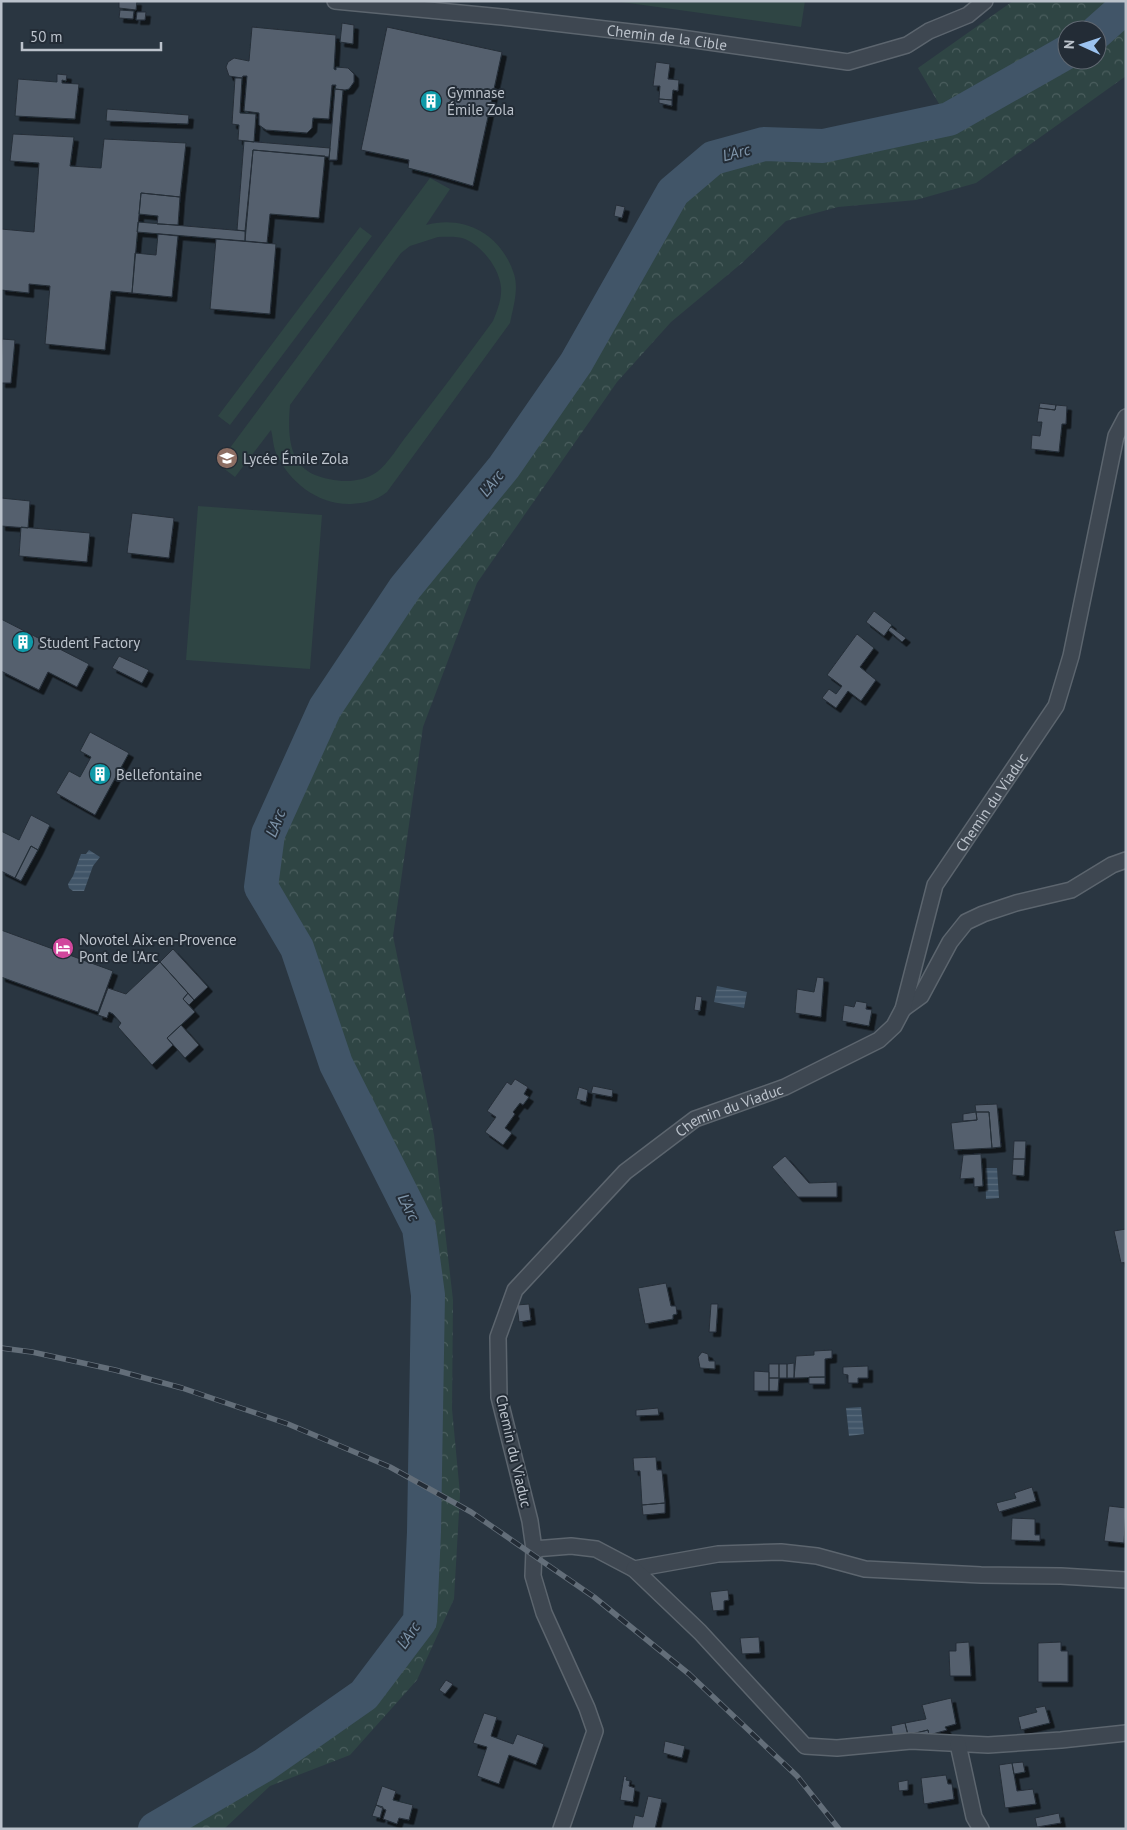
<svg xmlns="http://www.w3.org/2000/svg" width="1127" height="1830" font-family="'PT Sans',sans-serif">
	<defs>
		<pattern id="park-crowns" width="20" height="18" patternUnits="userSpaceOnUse" patternTransform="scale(1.25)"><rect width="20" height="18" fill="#2f4544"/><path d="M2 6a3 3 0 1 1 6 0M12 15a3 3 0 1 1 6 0" fill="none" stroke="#4b5e5e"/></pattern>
		<pattern id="water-rules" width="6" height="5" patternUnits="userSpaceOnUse" patternTransform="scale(1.25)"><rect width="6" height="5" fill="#415568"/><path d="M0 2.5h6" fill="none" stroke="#5a6c7c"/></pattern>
		<filter id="shadow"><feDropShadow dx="4.5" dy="4.5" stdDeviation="0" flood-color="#0009"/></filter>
	</defs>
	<rect width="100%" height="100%" fill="#2a3641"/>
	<path fill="#2f4544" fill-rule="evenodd" d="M 614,1 L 805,1 L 801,27 Z
		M 430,178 L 450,189 L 426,225 C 465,215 501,234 514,274 C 519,289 513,308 510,323 L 387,492 C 376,501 365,503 351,504 C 318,505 289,482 276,453 C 273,446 273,437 271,430 L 235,477 L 218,464 ZM 438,237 C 446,237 457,236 465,239 C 483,247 499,268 501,287 C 502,299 497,311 493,321 C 465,359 437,397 408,434 C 399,445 388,464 377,472 C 358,485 334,482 315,475 C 287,464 288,430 290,405 L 401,253 L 410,246 Z
		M 360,227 L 372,236 L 230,425 L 218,416 Z
		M 198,506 L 322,515 L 310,669 L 186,660 Z"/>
	<path fill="url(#park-crowns)" fill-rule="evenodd" d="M 1013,1 L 1126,1 L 1126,76 L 976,183 L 916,200 L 838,207 L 786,221 L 742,263 L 671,322 L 617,382 L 477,583 L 423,727 L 393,936 L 434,1135 L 453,1300 L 452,1409 L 460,1494 L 454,1599 L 417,1680 L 350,1755 L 270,1786 L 224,1829 L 155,1829 L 264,1765 L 364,1695 L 420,1621 L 424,1532 L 428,1295 L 419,1228 L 336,1064 L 297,948 L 261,887 L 268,834 L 325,708 L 405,588 L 504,467 L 586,347 L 673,192 L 713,158 L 764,144 L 823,146 L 948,119 L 918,68 ZM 1067,30 L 1097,30 L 1097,60 L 1067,60 Z"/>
	<path fill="url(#water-rules)" d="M 89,850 L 100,857 L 93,866 L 84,891 L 73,891 L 69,888 L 68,884 L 73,876 L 81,854 L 86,854 Z
		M 717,986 L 747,992 L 744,1008 L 714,1002 Z
		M 985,1168 L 997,1168 L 999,1198 L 986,1199 Z
		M 861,1407 L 864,1434 L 849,1436 L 846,1408 Z"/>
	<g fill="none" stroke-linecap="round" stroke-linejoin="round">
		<path stroke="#415568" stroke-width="34" d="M 1097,32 L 1126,6
			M 155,1829 L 264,1765 L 364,1695 L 420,1621 L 424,1532 L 428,1295 L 419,1228 L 336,1064 L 297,948 L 261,887 L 268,834 L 325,708 L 405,588 L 504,467 L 576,363 L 673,192 L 713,158 L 764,144 L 823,146 L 949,119 L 1067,52"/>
	</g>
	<path fill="#55616e" stroke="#252e38" filter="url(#shadow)" d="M 119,1 L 137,1 L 136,10 L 119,8 Z
		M 120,10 L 134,11 L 133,19 L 119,18 Z
		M 137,12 L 146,12 L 145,20 L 136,20 Z
		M 342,23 L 354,25 L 353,44 L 340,42 Z
		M 252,27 L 336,35 L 334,69 L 336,70 L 336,67 L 348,68 L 354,74 L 354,82 L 349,89 L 345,90 L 335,89 L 336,85 L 332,85 L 329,119 L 313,118 L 312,128 L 307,133 L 266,130 L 259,125 L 259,113 L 244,111 L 247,76 L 243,76 L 242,78 L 229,76 L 226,67 L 228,62 L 234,58 L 249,61 Z
		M 387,27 L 502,52 L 473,186 L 432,174 L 408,168 L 409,160 L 361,150 Z
		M 656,62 L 670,64 L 668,79 L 679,80 L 678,91 L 673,90 L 672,100 L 659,99 L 660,86 L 653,86 Z
		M 57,74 L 67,75 L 66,81 L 62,80 L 62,83 L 79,84 L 75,119 L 15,116 L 18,79 L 57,82 Z
		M 235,78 L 242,78 L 240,113 L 256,114 L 254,142 L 238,140 L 239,125 L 232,124 Z
		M 335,89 L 343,90 L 337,160 L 329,160 Z
		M 659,99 L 672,100 L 672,106 L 659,103 Z
		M 107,109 L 189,115 L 188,124 L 106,121 Z
		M 13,134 L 74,137 L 70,166 L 101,168 L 104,139 L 186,143 L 180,197 L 141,193 L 132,293 L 111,291 L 105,350 L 45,344 L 50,286 L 29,284 L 29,293 L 1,290 L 1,229 L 34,232 L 39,163 L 10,161 Z
		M 244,141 L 330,148 L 329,157 L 253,150 L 245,231 L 237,230 Z
		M 253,150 L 325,156 L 319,218 L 270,214 L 267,243 L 245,241 Z
		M 141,193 L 180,197 L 178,225 L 157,224 L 158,216 L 139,214 Z
		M 616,205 L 625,207 L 622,218 L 614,216 Z
		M 138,222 L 245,231 L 245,241 L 137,232 Z
		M 158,234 L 178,236 L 172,297 L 132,293 L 135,253 L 156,255 Z
		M 216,239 L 276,244 L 270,314 L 210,309 Z
		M 2,339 L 15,340 L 11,383 L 1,383 Z
		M 1040,403 L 1056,405 L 1055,410 L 1039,408 Z
		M 1056,405 L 1067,406 L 1066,424 L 1062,424 L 1059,452 L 1031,449 L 1032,435 L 1040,436 L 1042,422 L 1037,422 L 1039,408 L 1055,410 Z
		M 1,498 L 30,501 L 28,528 L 1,526 Z
		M 132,513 L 174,518 L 169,558 L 127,553 Z
		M 21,527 L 90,533 L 87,562 L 19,556 Z
		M 874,611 L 892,625 L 884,636 L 866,622 Z
		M 1,619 L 89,664 L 77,687 L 48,672 L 39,690 L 1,671 Z
		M 891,627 L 906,638 L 902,642 L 888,630 Z
		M 857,634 L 874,648 L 860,667 L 876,680 L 861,701 L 848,691 L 836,708 L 822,698 L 829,689 L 836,694 L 842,686 L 827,675 Z
		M 119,656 L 149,670 L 142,683 L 112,668 Z
		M 90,732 L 129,753 L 95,815 L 56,793 L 69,771 L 80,777 L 91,757 L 80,751 Z
		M 31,815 L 50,825 L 38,850 L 31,846 L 15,878 L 1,871 L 1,831 L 19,840 Z
		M 31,846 L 38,850 L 21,881 L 15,878 Z
		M 1,930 L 113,971 L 98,1012 L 1,977 Z
		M 173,949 L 208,987 L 194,1000 L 160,962 Z
		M 160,962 L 188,993 L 183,999 L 195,1012 L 167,1038 L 173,1045 L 152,1065 L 118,1027 L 121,1023 L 113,1014 L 109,1012 L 107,1018 L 98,1015 L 108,988 L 126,994 Z
		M 817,977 L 824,978 L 821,1017 L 795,1013 L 797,989 L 814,992 Z
		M 188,993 L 194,1000 L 189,1005 L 183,999 Z
		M 696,996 L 702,997 L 700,1011 L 694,1010 Z
		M 856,1001 L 867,1003 L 866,1009 L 872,1010 L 869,1026 L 842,1021 L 844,1005 L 854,1007 Z
		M 181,1025 L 199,1045 L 185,1058 L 167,1038 Z
		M 515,1079 L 528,1087 L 524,1094 L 529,1097 L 523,1105 L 520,1103 L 513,1112 L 515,1114 L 505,1128 L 512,1133 L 503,1145 L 485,1132 L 496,1117 L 487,1111 L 507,1082 L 511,1085 Z
		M 593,1086 L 613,1090 L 612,1097 L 591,1093 Z
		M 579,1087 L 588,1090 L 586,1102 L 576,1099 Z
		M 997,1104 L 1001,1147 L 992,1148 L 989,1112 L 976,1112 L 975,1105 Z
		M 976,1112 L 989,1112 L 992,1148 L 954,1150 L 951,1123 L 977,1120 Z
		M 976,1112 L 977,1120 L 963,1121 L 963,1114 Z
		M 1014,1141 L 1026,1141 L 1025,1159 L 1013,1159 Z
		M 981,1154 L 983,1186 L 974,1187 L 974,1178 L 960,1179 L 963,1155 Z
		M 785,1156 L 809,1183 L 837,1182 L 837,1197 L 798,1197 L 772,1167 Z
		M 1013,1159 L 1025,1159 L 1024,1176 L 1012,1175 Z
		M 1126,1229 L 1126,1262 L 1121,1263 L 1114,1231 Z
		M 666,1283 L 671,1306 L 676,1306 L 677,1314 L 673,1315 L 673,1319 L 645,1324 L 638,1288 Z
		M 529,1304 L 531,1320 L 519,1322 L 517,1305 Z
		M 711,1304 L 718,1304 L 716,1332 L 709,1332 Z
		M 832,1350 L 832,1358 L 825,1359 L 825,1377 L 794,1378 L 796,1356 L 814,1355 L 814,1351 Z
		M 702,1352 L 708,1354 L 709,1361 L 715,1361 L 715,1369 L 700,1368 L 698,1357 Z
		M 794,1363 L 794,1378 L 787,1378 L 787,1364 Z
		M 769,1364 L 779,1364 L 779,1378 L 769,1378 Z
		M 779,1364 L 787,1364 L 787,1378 L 779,1378 Z
		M 868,1366 L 868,1378 L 858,1378 L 858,1383 L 848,1383 L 848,1375 L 843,1374 L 843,1367 Z
		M 754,1371 L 769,1372 L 769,1391 L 754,1391 Z
		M 809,1377 L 825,1377 L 825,1384 L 809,1384 Z
		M 769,1378 L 779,1378 L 778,1391 L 769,1391 Z
		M 658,1408 L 659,1415 L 636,1416 L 636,1410 Z
		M 656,1457 L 657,1470 L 662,1470 L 665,1503 L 642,1505 L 640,1471 L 634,1471 L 633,1458 Z
		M 1032,1487 L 1036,1501 L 999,1512 L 996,1503 L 1016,1498 L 1014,1493 Z
		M 665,1503 L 665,1513 L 643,1515 L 642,1505 Z
		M 1109,1506 L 1126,1508 L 1124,1543 L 1104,1541 Z
		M 1012,1518 L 1035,1519 L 1035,1535 L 1040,1535 L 1040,1541 L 1011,1540 Z
		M 728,1590 L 729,1600 L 724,1601 L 724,1610 L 713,1611 L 710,1592 Z
		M 759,1637 L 760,1653 L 742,1654 L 740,1638 Z
		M 969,1642 L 971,1676 L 950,1676 L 949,1651 L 956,1651 L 956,1643 Z
		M 1061,1642 L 1061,1651 L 1068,1651 L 1068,1682 L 1038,1682 L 1038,1643 Z
		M 446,1680 L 453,1684 L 445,1694 L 439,1690 Z
		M 951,1698 L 956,1724 L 945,1727 L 947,1730 L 929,1735 L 928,1730 L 908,1735 L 905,1723 L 926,1719 L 922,1705 Z
		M 1045,1706 L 1050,1723 L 1021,1730 L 1018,1717 L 1037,1712 L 1035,1708 Z
		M 484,1713 L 497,1717 L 491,1736 L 513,1744 L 517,1734 L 544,1744 L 536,1765 L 509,1755 L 499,1784 L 477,1776 L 487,1747 L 473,1743 Z
		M 905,1723 L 908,1735 L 928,1730 L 929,1735 L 893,1738 L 891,1726 Z
		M 665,1741 L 685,1746 L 682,1758 L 663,1753 Z
		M 1023,1762 L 1025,1772 L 1014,1774 L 1012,1763 Z
		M 1012,1763 L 1017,1791 L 1033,1789 L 1036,1804 L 1005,1808 L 999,1765 Z
		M 946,1775 L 948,1784 L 952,1784 L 954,1799 L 924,1804 L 921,1778 Z
		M 624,1776 L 627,1777 L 626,1780 L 630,1781 L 629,1786 L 635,1788 L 633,1802 L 620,1800 Z
		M 908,1780 L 908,1790 L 899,1791 L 898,1782 Z
		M 382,1786 L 396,1791 L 393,1800 L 413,1805 L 409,1820 L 399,1818 L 397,1824 L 383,1819 L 386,1810 L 376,1805 Z
		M 648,1796 L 662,1799 L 655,1829 L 632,1829 L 635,1815 L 643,1817 Z
		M 376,1805 L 383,1807 L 380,1818 L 372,1816 Z
		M 1059,1813 L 1061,1823 L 1037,1827 L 1035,1818 Z"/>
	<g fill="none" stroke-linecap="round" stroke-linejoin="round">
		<g stroke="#5c656e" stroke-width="18">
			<g id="minor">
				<path id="s1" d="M 335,1 L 502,17 L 674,37 L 848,62 L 907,45 L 929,31 L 968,15 L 985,1"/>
				<path d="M 903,1009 L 921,996 L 950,942 L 966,922 L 983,914 L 1016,903 L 1071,890 L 1112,865 L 1126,860"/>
				<path d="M 534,1549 L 571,1546 L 596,1549 L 634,1569 L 718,1554 L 781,1552 L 817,1556 L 865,1569 L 981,1575 L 1061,1576 L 1126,1580"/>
				<path d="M 634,1569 L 700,1632 L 805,1746 L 837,1748 L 911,1741 L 988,1745 L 1061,1740 L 1126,1733"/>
				<path d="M 958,1744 L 974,1817 L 981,1829"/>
				<path id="s2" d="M 561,1829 L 595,1731 L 587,1708 L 544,1613 L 533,1576 L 534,1549 L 530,1521 L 499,1397 L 498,1337 L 515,1290 L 625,1172 L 695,1119 L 785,1087 L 879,1040 L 894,1026 L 903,1009 L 935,885 L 1056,706 L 1071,656 L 1116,436 L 1126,417"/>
			</g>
		</g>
		<use href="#minor" stroke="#3e4751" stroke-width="15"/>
		<g stroke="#636e79" stroke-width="5.5">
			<path id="rail" d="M 1,1348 L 32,1352 L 115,1370 L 182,1388 L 288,1424 L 390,1467 L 471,1512 L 594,1597 L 689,1674 L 797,1776 L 839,1829"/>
		</g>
		<use href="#rail" stroke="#232c36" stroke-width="4" stroke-dasharray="11" stroke-linecap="butt"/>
	</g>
	<defs>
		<g id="building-disc" transform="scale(1.125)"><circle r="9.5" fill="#0f9aa8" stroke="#232c36"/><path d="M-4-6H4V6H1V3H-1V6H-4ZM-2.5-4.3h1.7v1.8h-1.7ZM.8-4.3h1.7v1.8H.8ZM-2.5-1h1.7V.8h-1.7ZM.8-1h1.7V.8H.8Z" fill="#fff"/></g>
		<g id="school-disc" transform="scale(1.125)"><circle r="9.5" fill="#8d6e63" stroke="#232c36"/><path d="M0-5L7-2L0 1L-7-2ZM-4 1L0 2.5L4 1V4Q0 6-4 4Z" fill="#fff"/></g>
		<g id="hotel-disc" transform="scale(1.125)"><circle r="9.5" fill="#d1479c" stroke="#232c36"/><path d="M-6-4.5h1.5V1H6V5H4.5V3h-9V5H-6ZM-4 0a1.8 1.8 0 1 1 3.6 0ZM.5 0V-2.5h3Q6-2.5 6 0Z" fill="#fff"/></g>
	</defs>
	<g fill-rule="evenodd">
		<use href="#building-disc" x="431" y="101"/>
		<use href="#school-disc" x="227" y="458"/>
		<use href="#building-disc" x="23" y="642"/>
		<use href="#building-disc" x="100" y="774"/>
		<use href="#hotel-disc" x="63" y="948"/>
	</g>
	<g text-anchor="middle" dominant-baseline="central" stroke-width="4" stroke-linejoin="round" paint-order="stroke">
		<g font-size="15" fill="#bbc2cb" stroke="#232c36">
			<text stroke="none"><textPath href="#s1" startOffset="334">Chemin de la Cible</textPath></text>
			<text stroke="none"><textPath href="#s2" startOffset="1282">Chemin du Viaduc</textPath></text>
			<text stroke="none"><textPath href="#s2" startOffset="848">Chemin du Viaduc</textPath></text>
			<text transform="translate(514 1451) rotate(77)">Chemin du Viaduc</text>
		</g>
		<g font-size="15" fill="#bbc2cb" stroke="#232c36" text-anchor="start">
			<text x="447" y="92">Gymnase<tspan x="447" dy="17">Émile Zola</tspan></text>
			<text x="243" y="458">Lycée Émile Zola</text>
			<text x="39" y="642">Student Factory</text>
			<text x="116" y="774">Bellefontaine</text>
			<text x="79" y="939">Novotel Aix-en-Provence<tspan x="79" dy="17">Pont de l'Arc</tspan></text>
		</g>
		<g font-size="16" font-style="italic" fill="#7f95aa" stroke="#232c36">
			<text transform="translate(736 152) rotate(-15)">L'Arc</text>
			<text transform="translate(491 483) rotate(-51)">L'Arc</text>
			<text transform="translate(275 823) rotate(-69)">L'Arc</text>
			<text transform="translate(409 1207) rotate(63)">L'Arc</text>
			<text transform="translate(408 1635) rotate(-56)">L'Arc</text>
		</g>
	</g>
	<rect width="1127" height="1830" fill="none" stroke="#bbc2cb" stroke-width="5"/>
	<g transform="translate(1082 45) rotate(273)"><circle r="24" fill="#232c36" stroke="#606872"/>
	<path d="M0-4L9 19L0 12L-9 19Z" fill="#9cc3ef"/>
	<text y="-8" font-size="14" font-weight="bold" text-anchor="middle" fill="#bbc2cb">N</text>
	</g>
	<path d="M22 42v8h139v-8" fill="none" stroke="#bbc2cb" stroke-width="2.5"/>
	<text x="30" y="42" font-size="15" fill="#bbc2cb" stroke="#232c36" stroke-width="4" paint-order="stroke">50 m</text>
</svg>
